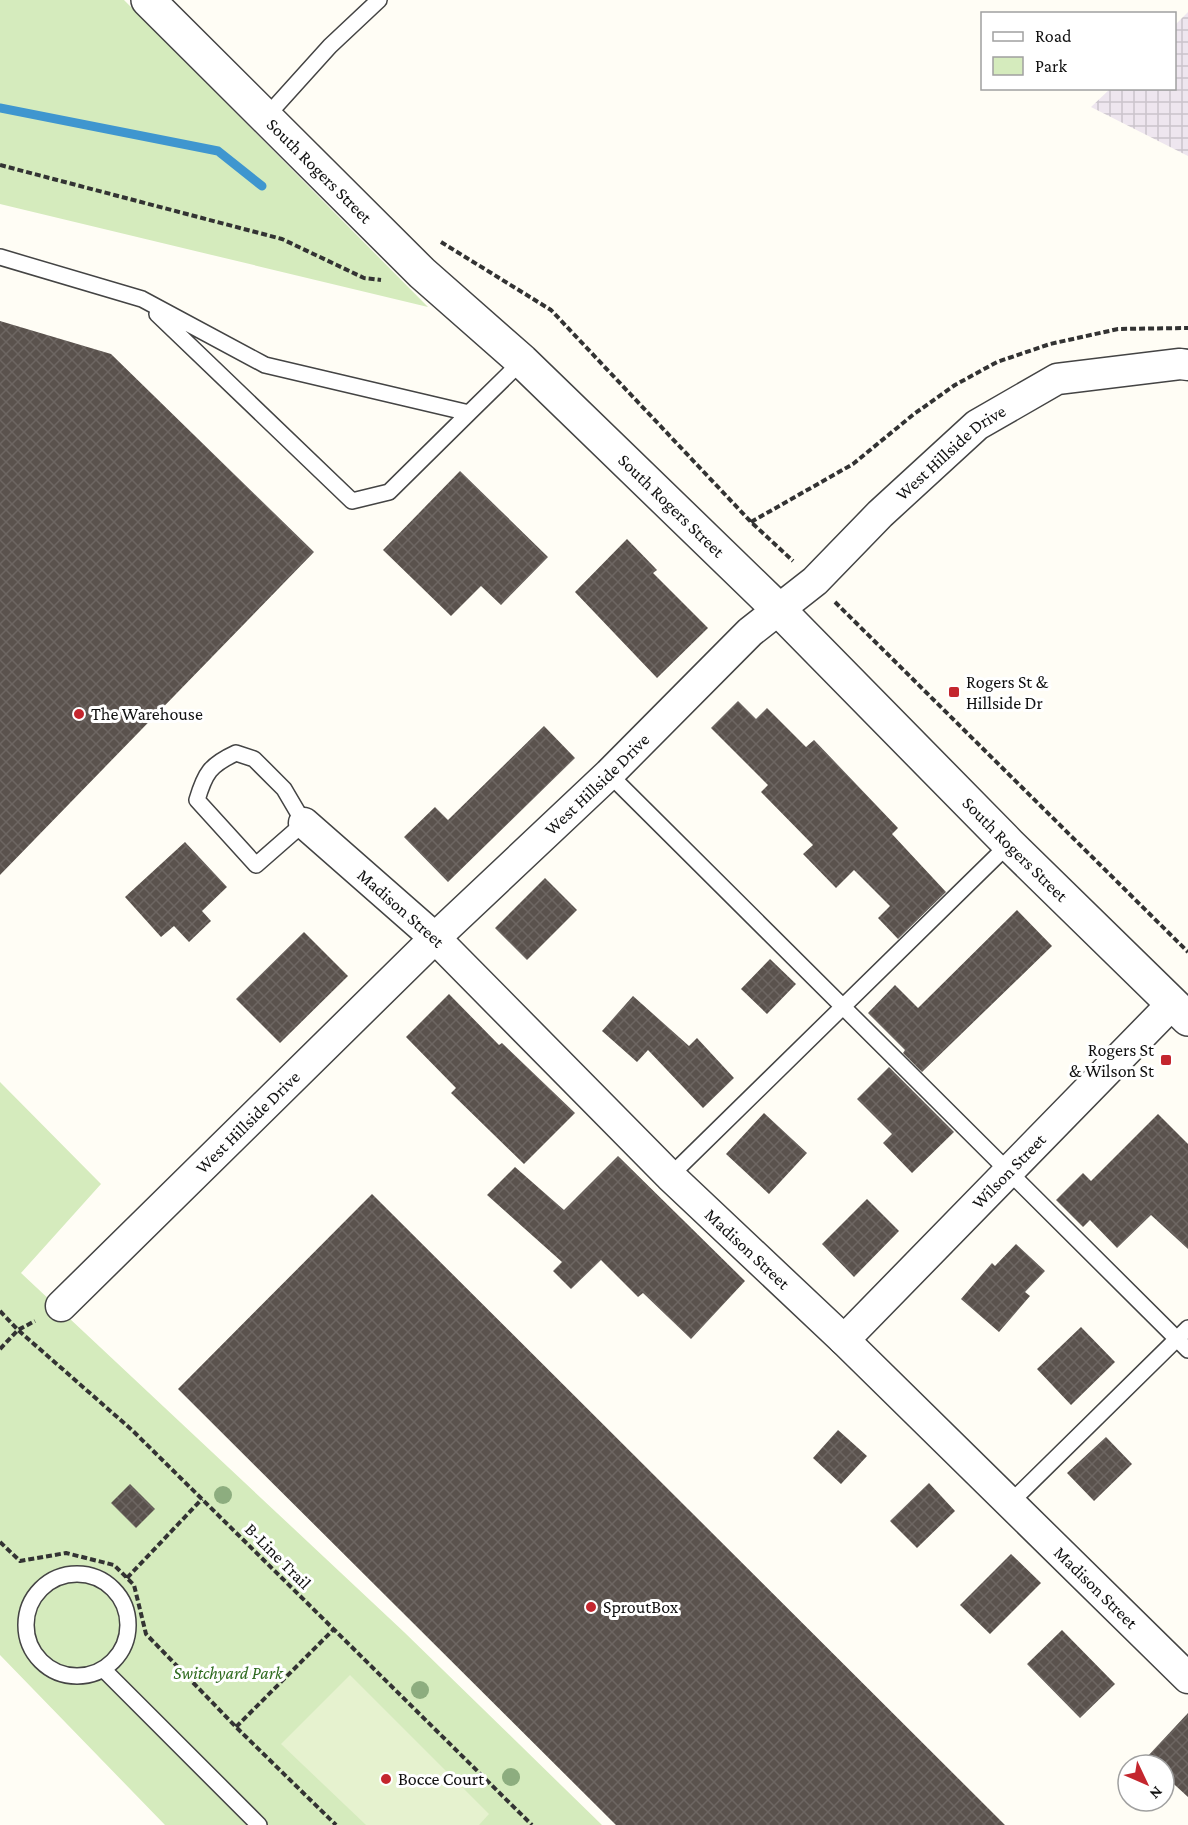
<svg xmlns="http://www.w3.org/2000/svg" width="1188" height="1825" font-family="'Crimson Pro',serif">
	<defs>
		<pattern id="industrial-grid" width="8" height="8" patternUnits="userSpaceOnUse" patternTransform="scale(1.5)"><rect width="8" height="8" fill="#eee6ef"/><path d="M0 4h8M4 0v8" fill="none" stroke="#cbc4cc"/></pattern>
		<pattern id="building-cross-hatch" width="8" height="8" patternUnits="userSpaceOnUse" patternTransform="scale(1.5)"><rect width="8" height="8" fill="#5a524d"/><path d="M0 0l8 8M0 8l8-8" fill="none" stroke="#6d6662"/></pattern>
	</defs>
	<rect width="100%" height="100%" fill="#fffdf5"/>
	<path fill="url(#industrial-grid)" d="M 1188,12 L 1188,156 L 1091,107 L 1110,89 L 1174,88 L 1175,25 Z"/>
	<path fill="#d5ebbd" d="M 0,0 L 124,0 L 428,307 L 0,204 Z
		M 0,1082 L 101,1184 L 21,1273 L 404,1632 L 602,1825 L 165,1825 L 0,1655 Z"/>
	<path fill="#e6f2cf" d="M 350,1675 L 489,1814 L 479,1825 L 366,1825 L 281,1744 Z"/>
	<g fill="none" stroke-linecap="round" stroke-linejoin="round">
		<path stroke="#3f96cf" stroke-width="9" d="M 0,108 L 218,151 L 262,186"/>
	</g>
	<path fill="url(#building-cross-hatch)" d="M 0,321 L 111,354 L 314,552 L 0,875 Z
		M 460,471 L 548,557 L 501,605 L 481,586 L 451,616 L 383,550 Z
		M 627,539 L 657,570 L 653,573 L 708,628 L 657,678 L 575,592 Z
		M 738,701 L 756,719 L 767,708 L 806,747 L 814,740 L 898,828 L 892,834 L 946,892 L 898,939 L 878,918 L 890,906 L 854,870 L 836,888 L 803,854 L 813,845 L 761,792 L 768,785 L 711,728 Z
		M 544,726 L 575,758 L 448,882 L 404,837 L 435,807 L 448,820 Z
		M 185,842 L 227,887 L 202,911 L 211,921 L 189,942 L 174,926 L 161,937 L 125,897 Z
		M 545,878 L 577,910 L 527,960 L 495,928 Z
		M 1017,910 L 1052,946 L 922,1072 L 903,1053 L 905,1050 L 868,1013 L 895,985 L 918,1008 Z
		M 304,932 L 348,976 L 280,1043 L 236,999 Z
		M 770,959 L 796,984 L 767,1014 L 741,989 Z
		M 449,994 L 499,1045 L 502,1043 L 575,1113 L 524,1164 L 451,1093 L 456,1088 L 406,1037 Z
		M 633,996 L 689,1046 L 697,1038 L 734,1078 L 703,1108 L 648,1050 L 637,1062 L 602,1031 Z
		M 889,1067 L 954,1132 L 912,1173 L 883,1143 L 892,1134 L 857,1099 Z
		M 764,1113 L 807,1153 L 769,1194 L 726,1154 Z
		M 1158,1114 L 1188,1144 L 1188,1249 L 1151,1215 L 1117,1248 L 1090,1220 L 1083,1227 L 1056,1200 L 1083,1173 L 1091,1181 Z
		M 618,1156 L 745,1281 L 691,1339 L 643,1293 L 638,1297 L 601,1260 L 571,1289 L 553,1271 L 562,1262 L 487,1195 L 515,1167 L 564,1210 Z
		M 372,1194 L 1005,1825 L 616,1825 L 178,1389 Z
		M 867,1199 L 899,1231 L 854,1277 L 822,1244 Z
		M 1016,1244 L 1045,1271 L 1025,1292 L 1030,1296 L 999,1332 L 961,1299 L 992,1263 L 995,1266 Z
		M 1081,1327 L 1115,1362 L 1071,1405 L 1037,1369 Z
		M 838,1430 L 867,1456 L 841,1484 L 813,1458 Z
		M 1106,1437 L 1132,1464 L 1094,1501 L 1067,1473 Z
		M 929,1483 L 955,1511 L 917,1548 L 890,1521 Z
		M 130,1484 L 155,1509 L 136,1528 L 111,1503 Z
		M 1011,1554 L 1041,1583 L 990,1634 L 960,1605 Z
		M 1062,1630 L 1115,1684 L 1080,1718 L 1027,1664 Z
		M 1188,1713 L 1188,1797 L 1164,1775 L 1164,1765 L 1154,1765 L 1146,1758 Z"/>
	<g fill="none" stroke-linecap="round" stroke-linejoin="round">
		<g stroke="#444" stroke-width="18">
			<path id="service" d="M 265,118 L 330,46 L 379,0
				M 0,257 L 142,299 L 265,365 L 469,413 L 522,361
				M 157,314 L 352,501 L 389,492 L 469,413
				M 236,753 L 254,759 L 284,789 L 304,823 L 256,865 L 197,800 C 205,773 210,765 236,753 Z
				M 609,774 L 1188,1350
				M 670,1176 L 1009,844
				M 1010,1503 L 1188,1328
				M26 1625a51 51 0 1 1 102 0a51 51 0 1 1-102 0Z
				M 103,1669 L 259,1825"/>
		</g>
		<g stroke="#444" stroke-width="33">
			<g id="minor">
				<path id="s1" d="M 304,823 L 435,938 L 670,1176 L 844,1340 L 1188,1678"/>
				<path id="s2" d="M 61,1306 L 435,938 L 609,774 L 750,632 L 815,581 L 880,514 L 977,425 L 1057,379 L 1180,364 L 1188,365"/>
				<path id="s3" d="M 844,1340 L 1173,1003"/>
			</g>
		</g>
		<g stroke="#444" stroke-width="36">
			<g id="tertiary">
				<path id="s4" d="M 148,0 L 422,273 L 522,361 L 778,609 L 1009,844 L 1188,1019"/>
			</g>
		</g>
		<path stroke="#333" stroke-width="4" stroke-dasharray="6 3" stroke-linecap="butt" d="M 0,165 L 282,239 L 364,278 L 381,280
			M 441,242 L 551,310 L 751,522 L 793,561
			M 751,522 L 853,464 L 914,414 L 955,385 L 997,362 L 1050,344 L 1118,329 L 1188,328
			M 835,602 L 1188,952
			M 0,1311 L 18,1330 L 132,1430 L 532,1825
			M 0,1349 L 18,1330 L 35,1321
			M 0,1542 L 20,1561 L 66,1553 L 114,1565 L 134,1585 L 146,1634 L 236,1727 L 336,1825
			M 127,1578 L 202,1499
			M 236,1727 L 334,1629"/>
		<use href="#service" stroke="#fff" stroke-width="15"/>
		<use href="#minor" stroke="#fff" stroke-width="30"/>
		<use href="#tertiary" stroke="#fff" stroke-width="33"/>
	</g>
	<g fill="#8dad7f">
		<circle cx="223" cy="1495" r="9"/>
		<circle cx="420" cy="1690" r="9"/>
		<circle cx="511" cy="1777" r="9"/>
	</g>
	<g fill="#c4262e" stroke="#fff" stroke-width="2">
		<rect x="948" y="686" width="12" height="12" rx="3"/>
		<circle cx="79" cy="714" r="6"/>
		<rect x="1160" y="1054" width="12" height="12" rx="3"/>
		<circle cx="591" cy="1607" r="6"/>
		<circle cx="386" cy="1779" r="6"/>
	</g>
	<g text-anchor="middle" dominant-baseline="central" stroke-width="6" stroke-linejoin="round" paint-order="stroke">
		<g font-size="18" fill="#111" stroke="#fff">
			<text stroke="none"><textPath href="#s4" startOffset="242">South Rogers Street</textPath></text>
			<text stroke="none"><textPath href="#s2" startOffset="1234">West Hillside Drive</textPath></text>
			<text stroke="none"><textPath href="#s4" startOffset="728">South Rogers Street</textPath></text>
			<text stroke="none"><textPath href="#s2" startOffset="748">West Hillside Drive</textPath></text>
			<text stroke="none"><textPath href="#s4" startOffset="1214">South Rogers Street</textPath></text>
			<text stroke="none"><textPath href="#s1" startOffset="129">Madison Street</textPath></text>
			<text stroke="none"><textPath href="#s2" startOffset="262">West Hillside Drive</textPath></text>
			<text stroke="none"><textPath href="#s3" startOffset="236">Wilson Street</textPath></text>
			<text stroke="none"><textPath href="#s1" startOffset="615">Madison Street</textPath></text>
			<text transform="translate(278 1556) rotate(45)">B-Line Trail</text>
			<text stroke="none"><textPath href="#s1" startOffset="1101">Madison Street</textPath></text>
		</g>
		<g font-size="18" fill="#111" stroke="#fff" text-anchor="start">
			<text x="966" y="682">Rogers St &amp;<tspan x="966" dy="21">Hillside Dr</tspan></text>
			<text x="91" y="714">The Warehouse</text>
			<text x="1154" y="1050" text-anchor="end">Rogers St<tspan x="1154" dy="21">&amp; Wilson St</tspan></text>
			<text x="603" y="1607">SproutBox</text>
			<text x="398" y="1779">Bocce Court</text>
		</g>
		<g font-size="18" font-style="italic" fill="#2f6b1f" stroke="#fff">
			<text x="228" y="1673">Switchyard Park</text>
		</g>
	</g>
	<rect x="981" y="12" width="195" height="78" fill="#ffffff" stroke="#a0a0a0" stroke-width="1.5"/>
	<rect x="993" y="32" width="30" height="9" fill="#ffffff" stroke="#a0a0a0" stroke-width="1.5"/>
	<text x="1035" y="42" font-size="18" fill="#111111">Road</text>
	<rect x="993" y="57" width="30" height="18" fill="#d5ebbd" stroke="#a0a0a0" stroke-width="1.5"/>
	<text x="1035" y="72" font-size="18" fill="#111111">Park</text>
	<g transform="translate(1146 1783) rotate(134)"><circle r="28" fill="#ffffff" stroke="#a0a0a0" stroke-width="1.5"/>
	<path d="M0-4.5L10 22L0 15L-10 22Z" fill="#c4262e"/>
	<text y="-9" font-size="16" font-weight="bold" text-anchor="middle" fill="#111111">N</text>
	</g>
</svg>
